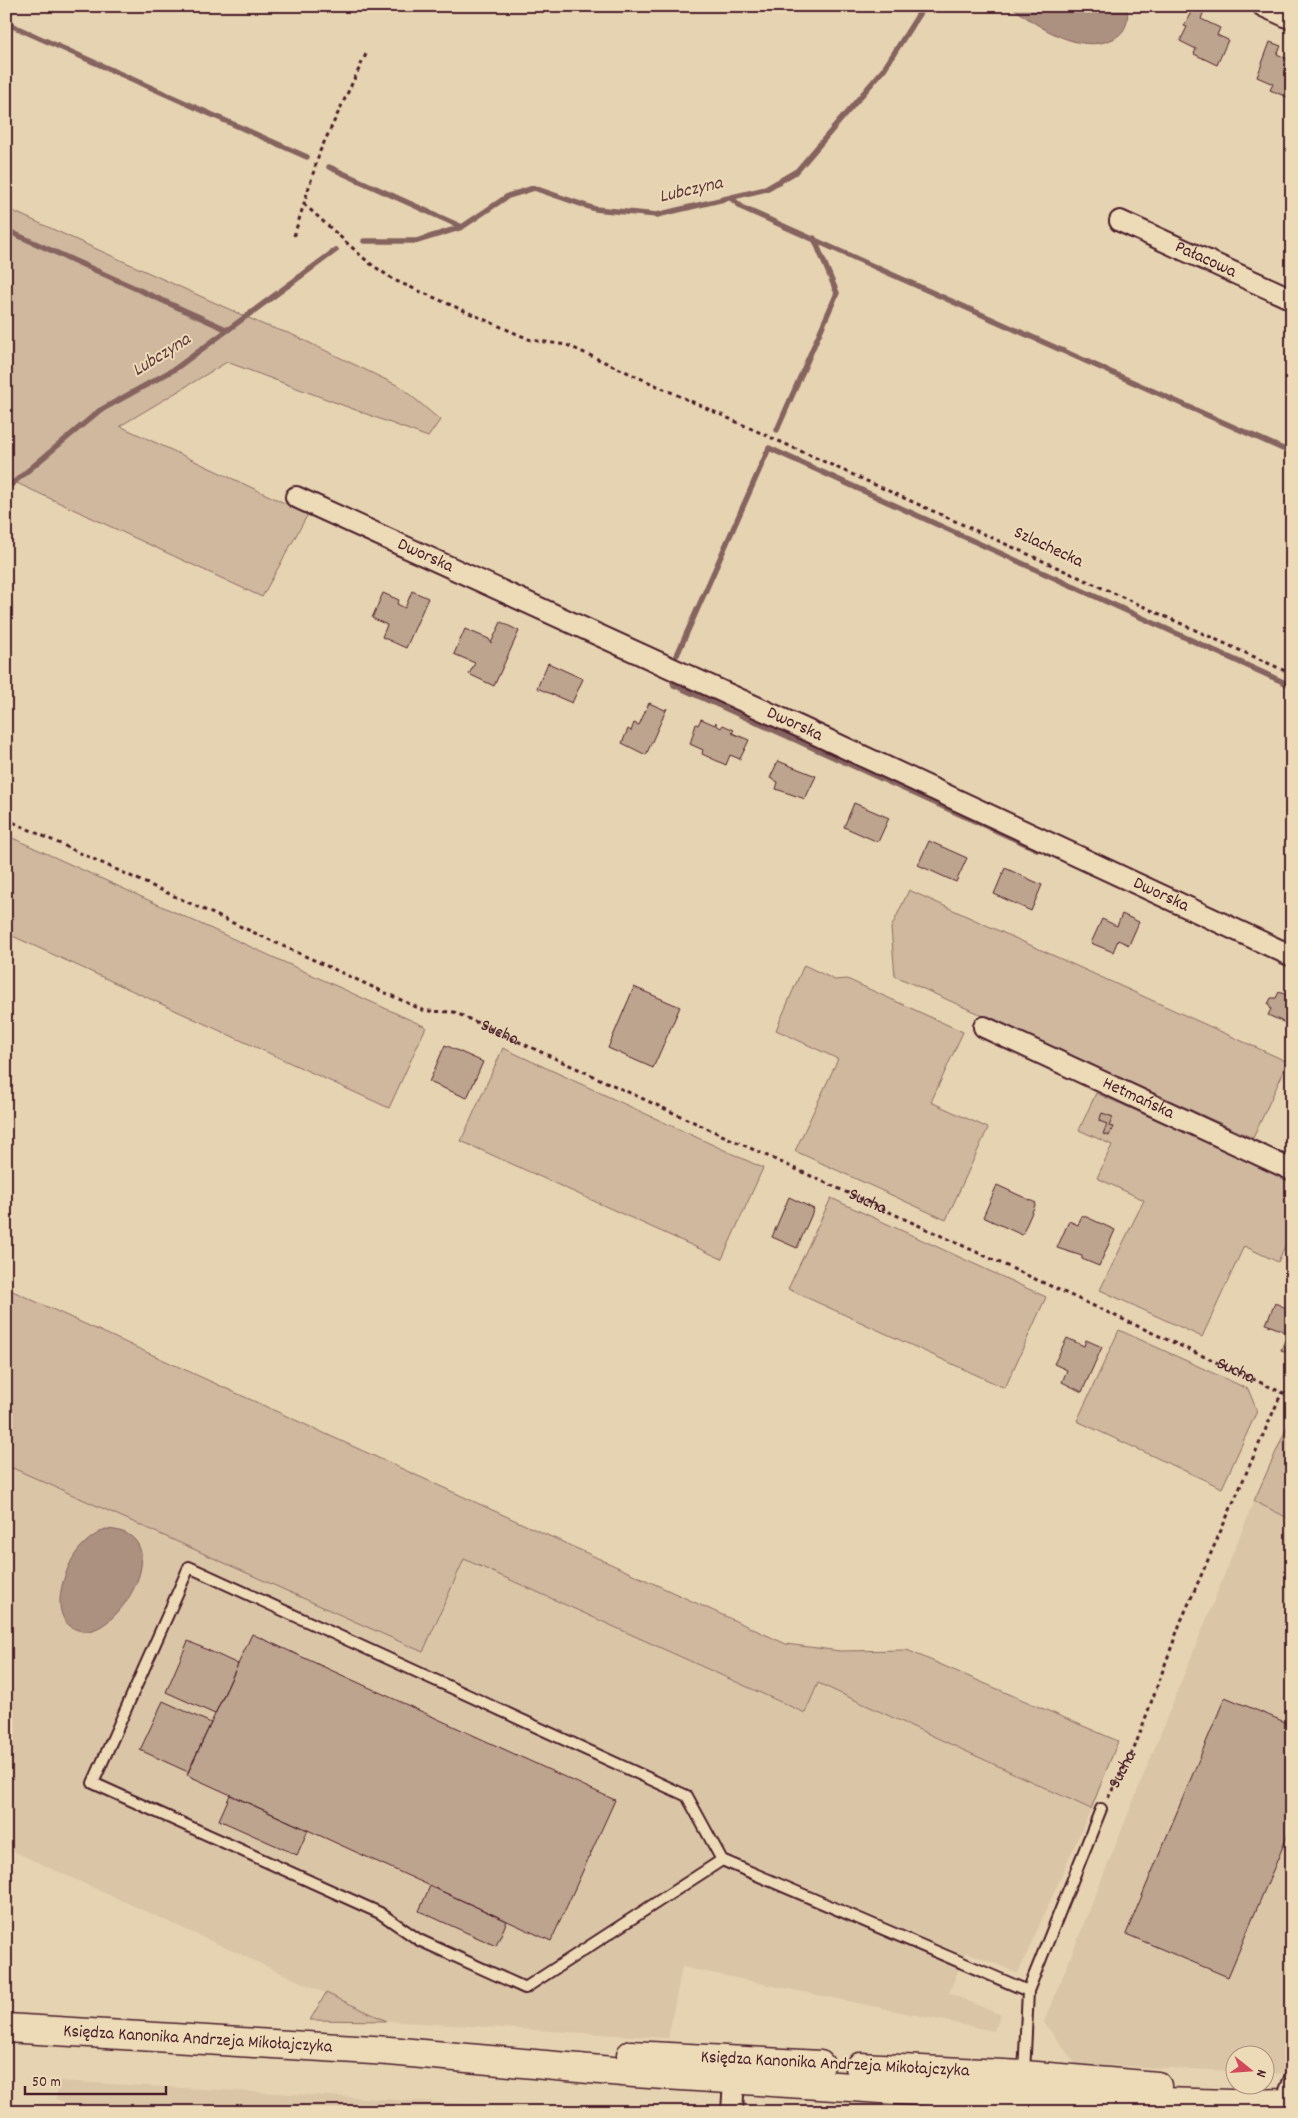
<svg xmlns="http://www.w3.org/2000/svg" width="1298" height="2118" font-family="Dekko,sans-serif">
	<rect width="100%" height="100%" fill="#e6d3b1"/>
	<filter id="ink" filterUnits="userSpaceOnUse"><feTurbulence type="fractalNoise" baseFrequency=".02" numOctaves="2"/><feDisplacementMap in="SourceGraphic" scale="10" xChannelSelector="R" yChannelSelector="G"/><feConvolveMatrix kernelMatrix="1 2 1 2 8 2 1 2 1" color-interpolation-filters="sRGB"/></filter>
	<g filter="url(#ink)">
		<path fill="#dac5a6" d="M 6,1462 L 423,1652 L 464,1559 L 805,1713 L 818,1683 L 1091,1809 L 1018,1973 L 966,1952 L 949,1993 L 1001,2015 L 994,2031 L 682,1967 L 668,2038 L 387,2021 L 6,1848 Z
			M 1254,1501 L 1292,1520 L 1292,2074 L 1266,2073 L 1266,2056 L 1236,2056 L 1235,2071 L 1076,2064 L 1044,2023 Z
			M 59,2081 L 611,2112 L 84,2112 L 56,2099 Z"/>
		<path fill="#cfb89e" stroke="#8c6c64" d="M 6,208 L 264,325 L 291,334 L 401,387 L 440,420 L 428,437 L 227,362 L 120,426 L 308,514 L 262,597 L 6,478 Z
			M 6,835 L 426,1027 L 389,1108 L 6,933 Z
			M 909,890 L 1288,1062 L 1253,1138 L 895,976 L 891,928 Z
			M 804,965 L 835,980 L 847,979 L 963,1032 L 931,1102 L 988,1128 L 946,1220 L 795,1151 L 838,1059 L 776,1030 Z
			M 503,1048 L 763,1168 L 722,1259 L 461,1141 Z
			M 1096,1093 L 1292,1180 L 1292,1230 L 1278,1262 L 1244,1246 L 1202,1337 L 1100,1290 L 1144,1200 L 1097,1178 L 1112,1145 L 1079,1130 Z
			M 831,1198 L 1046,1297 L 1005,1388 L 788,1289 Z
			M 6,1288 L 786,1644 L 840,1651 L 907,1650 L 1118,1741 L 1091,1809 L 818,1683 L 805,1713 L 464,1559 L 423,1652 L 6,1465 Z
			M 1119,1330 L 1248,1389 L 1257,1411 L 1222,1488 L 1077,1421 Z
			M 1292,1424 L 1292,1520 L 1254,1501 L 1288,1425 Z
			M 326,1993 L 387,2021 L 310,2020 Z"/>
		<path fill="#ac9080" stroke="#85635e" d="M 1011,6 L 1127,6 C 1129,20 1127,32 1113,39 C 1080,55 1037,27 1011,6 Z
			M 105,1529 C 182,1531 119,1637 82,1631 C 45,1624 63,1572 76,1553 C 83,1543 94,1535 105,1529 Z"/>
		<g fill="none" stroke-linecap="round" stroke-linejoin="round">
			<path stroke="#85635e" stroke-width="5.5" d="M 6,23 L 307,157
				M 329,167 L 462,227
				M 732,199 L 743,208 L 1292,453
				M 6,230 L 228,330
				M 364,241 L 417,241 L 462,227 L 508,196 L 534,188 L 595,209 L 657,215 L 766,189 L 797,171 L 884,69 L 924,6
				M 777,430 L 837,293 L 814,238
				M 6,489 L 99,411 L 175,369 L 336,250
				M 677,655 L 769,448 L 1292,686
				M 670,675 L 674,685 L 1037,849"/>
		</g>
		<path fill="#bda48e" stroke="#4a1f2b" d="M 1194,6 L 1204,11 L 1201,19 L 1220,28 L 1217,35 L 1228,40 L 1217,65 L 1194,54 L 1196,49 L 1180,41 L 1187,27 L 1184,26 Z
			M 1270,42 L 1281,46 L 1277,54 L 1292,61 L 1292,99 L 1270,90 L 1273,84 L 1257,77 Z
			M 412,591 L 428,598 L 406,648 L 382,637 L 387,625 L 372,618 L 383,593 L 399,600 L 397,604 L 405,608 Z
			M 501,622 L 519,631 L 494,686 L 469,674 L 475,663 L 454,654 L 465,629 L 489,639 L 491,643 Z
			M 548,663 L 583,679 L 572,703 L 537,688 Z
			M 649,703 L 665,710 L 667,708 L 646,755 L 622,743 L 628,729 L 631,731 L 634,723 L 639,725 Z
			M 701,719 L 715,725 L 716,722 L 716,725 L 721,728 L 723,725 L 734,730 L 732,733 L 749,740 L 740,759 L 730,755 L 726,765 L 702,754 L 703,750 L 690,744 L 696,724 L 698,725 Z
			M 778,761 L 816,776 L 805,799 L 776,789 L 778,782 L 770,778 Z
			M 854,803 L 889,818 L 878,842 L 844,827 Z
			M 929,841 L 967,858 L 956,882 L 918,865 Z
			M 1005,868 L 1042,885 L 1031,911 L 994,894 Z
			M 1122,914 L 1139,922 L 1129,945 L 1118,940 L 1113,952 L 1091,943 L 1102,919 L 1117,926 Z
			M 634,987 L 680,1007 L 653,1068 L 608,1048 Z
			M 1290,990 L 1292,991 L 1292,1026 L 1268,1015 L 1271,1009 L 1268,1004 L 1271,998 L 1276,998 L 1279,992 L 1287,995 Z
			M 445,1045 L 483,1062 L 467,1098 L 429,1082 Z
			M 1102,1113 L 1113,1117 L 1109,1126 L 1113,1127 L 1109,1136 L 1103,1134 L 1107,1124 L 1099,1121 Z
			M 997,1185 L 1036,1203 L 1022,1235 L 983,1217 Z
			M 789,1197 L 814,1209 L 797,1248 L 772,1237 Z
			M 1082,1215 L 1115,1230 L 1099,1266 L 1082,1259 L 1082,1256 L 1057,1248 L 1069,1221 L 1078,1225 Z
			M 1292,1295 L 1292,1354 L 1281,1350 L 1288,1333 L 1266,1324 L 1275,1303 L 1286,1308 Z
			M 1067,1338 L 1084,1346 L 1086,1340 L 1102,1347 L 1082,1392 L 1062,1382 L 1067,1370 L 1054,1364 Z
			M 252,1634 L 615,1800 L 551,1941 L 187,1775 Z
			M 188,1641 L 238,1664 L 215,1714 L 166,1692 Z
			M 1225,1697 L 1292,1725 L 1292,1825 L 1228,1977 L 1126,1934 Z
			M 163,1701 L 211,1723 L 188,1772 L 140,1750 Z
			M 230,1795 L 308,1830 L 297,1855 L 219,1820 Z
			M 430,1886 L 507,1921 L 496,1946 L 419,1911 Z"/>
		<g fill="none" stroke-linecap="round" stroke-linejoin="round">
			<g stroke="#4a1f2b" stroke-width="14">
				<path id="lane" d="M 722,1860 L 687,1796 L 189,1567 L 93,1783 L 380,1913 L 419,1940 L 525,1988 L 722,1860 L 1028,1991
					M 1024,2074 L 1028,1991 L 1101,1809
					M 1281,2101 L 1292,2072"/>
			</g>
			<g stroke="#4a1f2b" stroke-width="24">
				<g id="street">
					<path d="M 1263,6 L 1292,19"/>
					<path id="s3" d="M 1120,221 L 1292,299"/>
					<path id="s4" d="M 296,497 L 798,726 L 1292,956"/>
					<path id="s5" d="M 984,1027 L 1292,1170"/>
					<path d="M 732,2112 L 735,2066"/>
				</g>
			</g>
			<g stroke="#4a1f2b" stroke-width="31">
				<g id="secondary">
					<path id="s6" d="M 6,2028 L 389,2051 L 634,2073 L 1022,2098 L 1231,2104 L 1292,2103"/>
					<path d="M 631,2055 L 820,2065"/>
					<path d="M 860,2067 L 1024,2075 L 1157,2086"/>
				</g>
			</g>
			<g stroke="#4a1f2b" stroke-width="3" stroke-dasharray="4 4" stroke-linecap="butt">
				<path d="M 304,204 L 368,262 L 394,280 L 531,340 L 567,345 L 1292,674"/>
				<path d="M 294,236 L 320,151 L 367,52"/>
				<path id="s1" d="M 6,819 L 425,1011 L 454,1012 L 1292,1397"/>
				<path id="s2" d="M 1108,1798 L 1134,1749 L 1181,1621 L 1282,1392"/>
			</g>
			<use href="#lane" stroke="#eddab7" stroke-width="10"/>
			<use href="#street" stroke="#eddab7" stroke-width="20"/>
			<use href="#secondary" stroke="#eddab7" stroke-width="28"/>
		</g>
	</g>
	<g text-anchor="middle" dominant-baseline="central" stroke-width="4" stroke-linejoin="round" paint-order="stroke">
		<g font-size="18" fill="#4a1f2b" stroke="#eddab7">
			<text stroke="none"><textPath href="#s3" startOffset="94">Pałacowa</textPath></text>
			<text transform="translate(1048 548) rotate(25)">Szlachecka</text>
			<text stroke="none"><textPath href="#s4" startOffset="142">Dworska</textPath></text>
			<text stroke="none"><textPath href="#s4" startOffset="548">Dworska</textPath></text>
			<text stroke="none"><textPath href="#s4" startOffset="952">Dworska</textPath></text>
			<text stroke="none"><textPath href="#s1" startOffset="540">Sucha</textPath></text>
			<text stroke="none"><textPath href="#s5" startOffset="170">Hetmańska</textPath></text>
			<text stroke="none"><textPath href="#s1" startOffset="945">Sucha</textPath></text>
			<text stroke="none"><textPath href="#s1" startOffset="1350">Sucha</textPath></text>
			<text stroke="none"><textPath href="#s2" startOffset="32">Sucha</textPath></text>
			<text stroke="none"><textPath href="#s6" startOffset="192">Księdza Kanonika Andrzeja Mikołajczyka</textPath></text>
			<text transform="translate(835 2065) rotate(3)">Księdza Kanonika Andrzeja Mikołajczyka</text>
		</g>
		<g font-size="19" font-style="italic" fill="#623b40" stroke="#eddab7">
			<text transform="translate(691 191) rotate(-13)">Lubczyna</text>
			<text transform="translate(162 356) rotate(-32)">Lubczyna</text>
		</g>
	</g>
	<rect width="1298" height="2118" fill="none" stroke="#eddab7" stroke-width="25"/>
	<rect x="12" y="12" width="1273" height="2093" fill="none" stroke="#4a1f2b" stroke-width="2" filter="url(#ink)"/>
	<g transform="translate(1250 2070) rotate(107)"><circle r="24" fill="#eddab7" stroke="#ac8f7f"/>
	<path d="M0-4L9 19L0 12L-9 19Z" fill="#d1495b"/>
	<text y="-8" font-size="14" font-weight="bold" text-anchor="middle" fill="#4a1f2b">N</text>
	</g>
	<path d="M25 2086v8h141v-8" fill="none" stroke="#4a1f2b" stroke-width="2.5"/>
	<text x="32" y="2086" font-size="15" fill="#4a1f2b" stroke="#eddab7" stroke-width="4" paint-order="stroke">50 m</text>
</svg>
